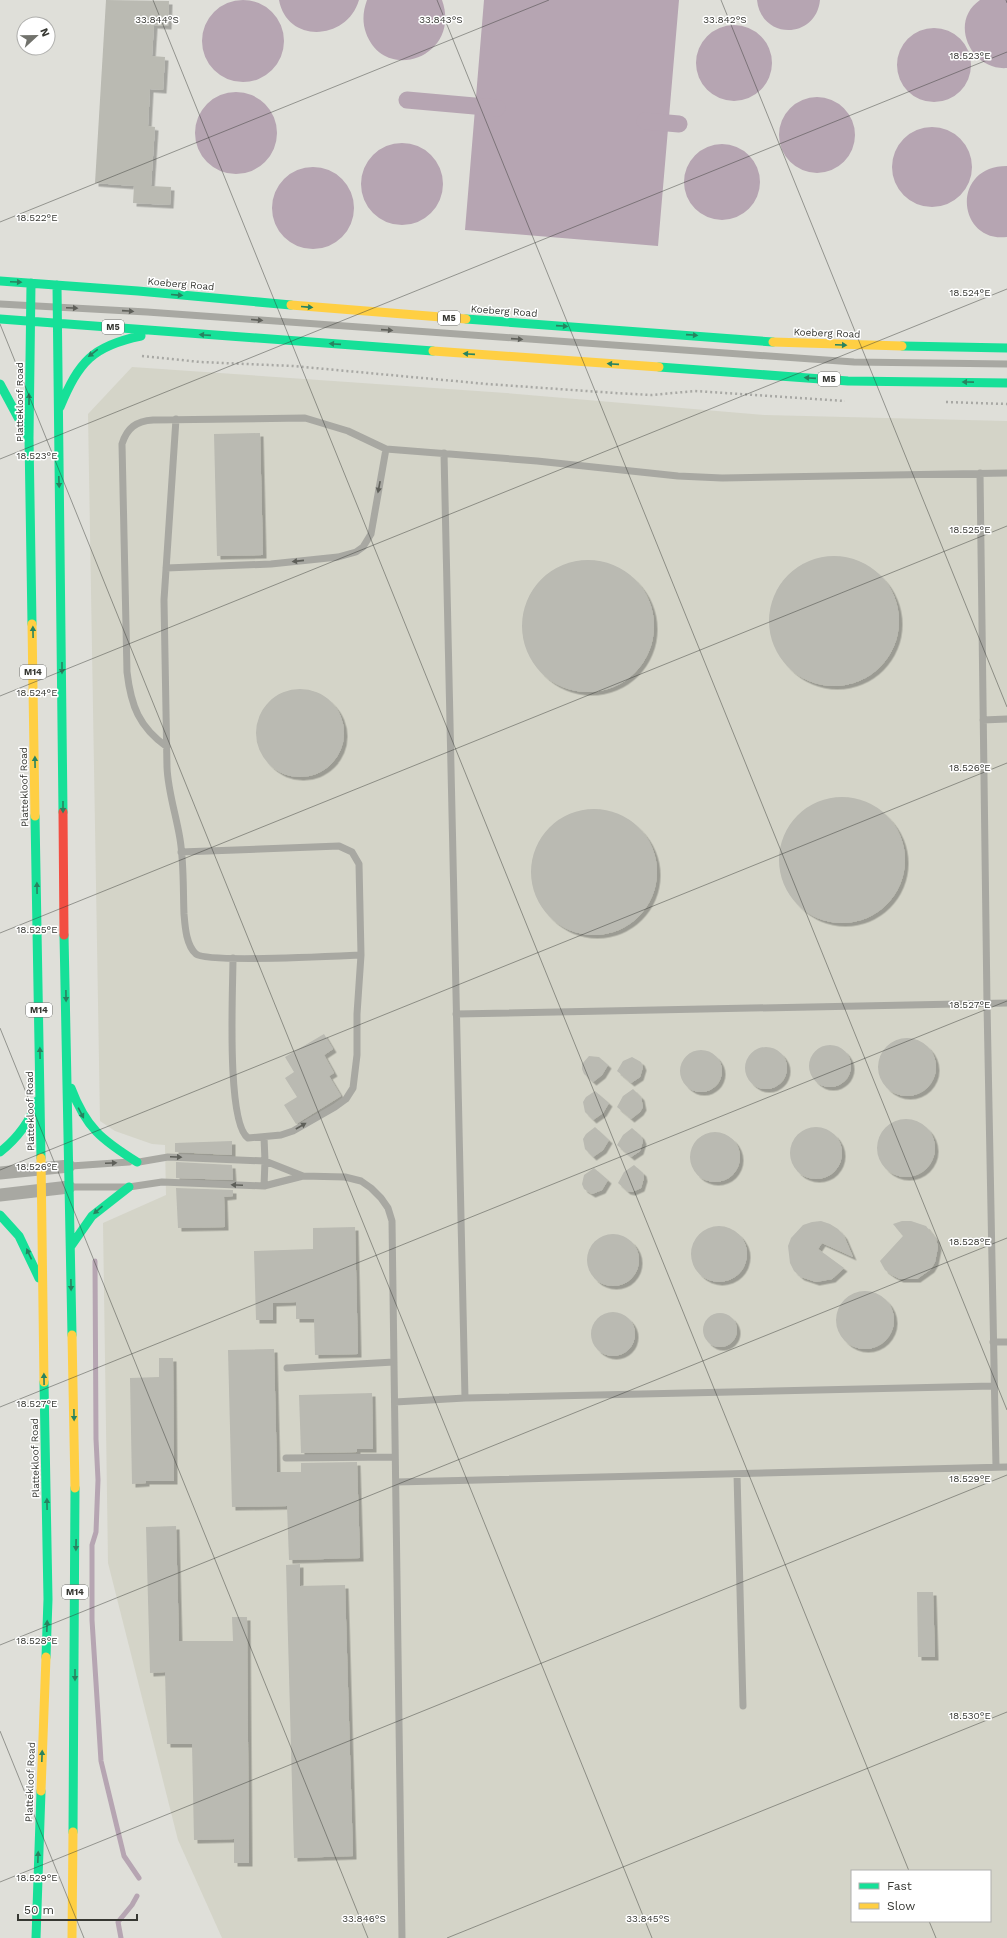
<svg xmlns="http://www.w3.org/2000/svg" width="1007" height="1938" font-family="'Work Sans',sans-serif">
	<defs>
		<filter id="shadow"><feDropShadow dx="3.5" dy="3.5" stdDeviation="0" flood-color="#0004"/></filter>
	</defs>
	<rect width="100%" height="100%" fill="#dfdfd9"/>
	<path fill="#d4d4c8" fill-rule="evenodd" d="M 132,367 L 506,393 L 765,415 L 1007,421 L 1007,1938 L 222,1938 L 178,1840 L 108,1563 L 103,1223 L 166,1195 L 165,1145 L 152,1144 L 115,1131 L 100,1121 L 88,414 ZM 852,1871 L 990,1871 L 990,1921 L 852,1921 Z"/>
	<path fill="#b6a5b2" d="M202 41a41 41 0 1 1 82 0a41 41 0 1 1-82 0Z
		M 279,0 L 359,0 C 347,41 287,44 279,0 Z
		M 367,0 L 442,0 C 462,56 385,85 366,33 C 362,22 363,11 367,0 Z
		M 484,0 L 679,0 L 658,246 L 465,230 Z
		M 757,0 L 820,0 C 816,40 761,40 757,0 Z
		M 980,0 L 1007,0 L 1007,68 C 971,71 948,22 980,0 Z
		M696 63a38 38 0 1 1 76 0a38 38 0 1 1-76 0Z
		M897 65a37 37 0 1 1 74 0a37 37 0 1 1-74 0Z
		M195 133a41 41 0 1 1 82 0a41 41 0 1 1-82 0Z
		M779 135a38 38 0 1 1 76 0a38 38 0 1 1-76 0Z
		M892 167a40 40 0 1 1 80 0a40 40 0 1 1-80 0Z
		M361 184a41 41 0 1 1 82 0a41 41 0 1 1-82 0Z
		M684 182a38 38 0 1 1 76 0a38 38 0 1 1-76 0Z
		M 1007,166 L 1007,237 C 957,243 950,166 1007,166 Z
		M272 208a41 41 0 1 1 82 0a41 41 0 1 1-82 0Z"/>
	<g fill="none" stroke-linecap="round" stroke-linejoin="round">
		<path stroke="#b6a5b2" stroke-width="5" d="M 95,1261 L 96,1439 L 98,1480 L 96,1532 L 92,1545 L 92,1620 L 101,1761 L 124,1856 L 139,1878
			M 121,1938 L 118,1922 L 132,1905 L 137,1896"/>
		<path stroke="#b6a5b2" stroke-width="17" d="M 407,100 L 497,108
			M 645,121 L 679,124"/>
	</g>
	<path fill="#babab2" filter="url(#shadow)" d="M 106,0 L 169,1 L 168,26 L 154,25 L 152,56 L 165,57 L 163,90 L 150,89 L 148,126 L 155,127 L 151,186 L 171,187 L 170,205 L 133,203 L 134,186 L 95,183 Z
		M 260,433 L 263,555 L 217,556 L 214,434 Z
		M769 621a65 65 0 1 1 130 0a65 65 0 1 1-130 0Z
		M522 626a66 66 0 1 1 132 0a66 66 0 1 1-132 0Z
		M256 733a44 44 0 1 1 88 0a44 44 0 1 1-88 0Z
		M779 860a63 63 0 1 1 126 0a63 63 0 1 1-126 0Z
		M531 872a63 63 0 1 1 126 0a63 63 0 1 1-126 0Z
		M 324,1034 L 333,1049 L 324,1055 L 334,1073 L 329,1076 L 341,1096 L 296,1124 L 284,1105 L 297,1097 L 285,1078 L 294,1072 L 285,1057 Z
		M878 1067a29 29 0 1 1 58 0a29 29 0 1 1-58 0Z
		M809 1066a21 21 0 1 1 42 0a21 21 0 1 1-42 0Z
		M745 1068a21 21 0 1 1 42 0a21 21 0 1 1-42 0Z
		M680 1071a21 21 0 1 1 42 0a21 21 0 1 1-42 0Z
		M 589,1056 L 599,1057 L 608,1065 L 602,1075 L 593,1082 L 584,1074 L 582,1069 L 582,1064 Z
		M 632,1057 L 641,1062 L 643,1067 L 640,1077 L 631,1083 L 617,1071 L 623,1061 Z
		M 633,1089 L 641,1097 L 643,1107 L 640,1112 L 631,1119 L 617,1107 L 623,1096 Z
		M 595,1091 L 609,1103 L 603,1113 L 593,1120 L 585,1112 L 583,1102 L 586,1097 Z
		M877 1148a29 29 0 1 1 58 0a29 29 0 1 1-58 0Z
		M 595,1127 L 609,1140 L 603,1150 L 593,1157 L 585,1149 L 583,1139 L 586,1134 Z
		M790 1153a26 26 0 1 1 52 0a26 26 0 1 1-52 0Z
		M 632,1128 L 641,1136 L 643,1141 L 640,1151 L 631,1157 L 617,1145 L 623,1135 Z
		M690 1157a25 25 0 1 1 50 0a25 25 0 1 1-50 0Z
		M 232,1141 L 232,1155 L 175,1152 L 175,1143 Z
		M 176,1162 L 232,1165 L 233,1180 L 176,1178 Z
		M 634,1165 L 643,1173 L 644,1178 L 641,1188 L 632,1192 L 627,1191 L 618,1183 L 624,1172 Z
		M 594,1168 L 608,1180 L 602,1190 L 592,1194 L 584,1189 L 582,1184 L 584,1175 Z
		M 176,1188 L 233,1190 L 233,1196 L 224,1197 L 225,1227 L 178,1228 Z
		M 821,1221 L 830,1224 L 838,1229 L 844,1236 L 853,1257 L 822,1243 L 818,1249 L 844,1268 L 832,1279 L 816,1282 L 801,1277 L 794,1271 L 790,1263 L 788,1246 L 791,1238 L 803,1225 L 812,1222 Z
		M 902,1221 L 911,1221 L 926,1226 L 936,1239 L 938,1247 L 935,1262 L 931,1269 L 917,1279 L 900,1279 L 892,1275 L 885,1270 L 880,1261 L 903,1236 L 893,1224 Z
		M691 1254a28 28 0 1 1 56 0a28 28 0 1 1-56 0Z
		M 355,1227 L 358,1354 L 315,1355 L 314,1319 L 296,1319 L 296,1302 L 273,1303 L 273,1320 L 256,1320 L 254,1251 L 313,1249 L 313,1228 Z
		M587 1260a26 26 0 1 1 52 0a26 26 0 1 1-52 0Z
		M836 1320a29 29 0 1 1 58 0a29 29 0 1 1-58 0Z
		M591 1334a22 22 0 1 1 44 0a22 22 0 1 1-44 0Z
		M703 1330a17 17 0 1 1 34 0a17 17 0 1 1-34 0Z
		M 274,1349 L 277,1472 L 301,1472 L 301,1463 L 357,1462 L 360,1558 L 289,1560 L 287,1506 L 232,1507 L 228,1350 Z
		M 159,1358 L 173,1358 L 174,1481 L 146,1481 L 146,1483 L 132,1484 L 130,1378 L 159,1377 Z
		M 372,1393 L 373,1449 L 357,1449 L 357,1452 L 301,1453 L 299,1395 Z
		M 176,1526 L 179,1641 L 233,1641 L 232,1617 L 247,1617 L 249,1863 L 234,1863 L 234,1839 L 194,1840 L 192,1744 L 167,1744 L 165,1672 L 150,1673 L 146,1527 Z
		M 300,1564 L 300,1586 L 345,1585 L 353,1856 L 294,1858 L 286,1565 Z
		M 917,1592 L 933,1592 L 935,1657 L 918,1657 Z"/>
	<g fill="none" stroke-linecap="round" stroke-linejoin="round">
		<path stroke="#a8a8a4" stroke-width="2.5" stroke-dasharray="2 3" stroke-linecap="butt" d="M 142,356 L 200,362 L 293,366 L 487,384 L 615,393 L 652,395 L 695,391 L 845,401
			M 946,402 L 1007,404"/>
		<path stroke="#a8a8a2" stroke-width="7" d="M 0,304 L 147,312 L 854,362 L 1007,364
			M 176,419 L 164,600 L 167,767 C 168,792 176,814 180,839 C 184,863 183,889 184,914 C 185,926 186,945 196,954 C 207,963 339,956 361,955
			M 444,453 L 465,1398 L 993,1386
			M 980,473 L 987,1004 L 996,1467
			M 166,568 L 271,564 L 338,557 L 356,552 L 363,547 L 371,534 L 386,449
			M 983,720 L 1007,719
			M 167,747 C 139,727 131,706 127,672 L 122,444 C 127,428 136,421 153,420 L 305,418 L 348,431 L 386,449 L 537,461 L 678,476 L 722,478 L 1007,473
			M 181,852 L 339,846 L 352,852 L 359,864 L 361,955 L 357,1014 L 357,1055 L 353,1088 L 346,1099 L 335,1107 L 293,1131 L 281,1135 L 248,1138 C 226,1123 233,987 233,958
			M 456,1014 L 1007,1003
			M 264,1137 L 265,1161 L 264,1186
			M 139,1162 L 168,1157 L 265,1161 L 303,1176
			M 71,1166 L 129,1162
			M 70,1187 L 129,1187 L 162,1182 L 264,1186 L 303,1176 L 345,1177 L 361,1181 L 371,1188 L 381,1198 L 388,1208 L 392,1221 L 402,1938
			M 993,1342 L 1007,1342
			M 287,1368 L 394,1362
			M 395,1402 L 465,1398
			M 286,1458 L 395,1457
			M 737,1474 L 743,1706
			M 396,1482 L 1007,1467"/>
		<path stroke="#a8a8a2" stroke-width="13" d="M 0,1173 L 69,1166
			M 0,1195 L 69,1187"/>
		<path stroke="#16e098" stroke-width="9" d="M 0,281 L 138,291 L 291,305
			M 31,283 L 29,438 L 32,624
			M 57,285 L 63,812
			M 0,319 L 433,351
			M 466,319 L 773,342
			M 902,346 L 1007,348
			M 659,367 L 848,381 L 1007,383
			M 0,384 L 28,436
			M 60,407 C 79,362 92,346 141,336
			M 35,816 L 41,1158
			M 64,935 L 72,1335
			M 71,1088 C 86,1128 102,1140 137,1162
			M 0,1152 C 18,1138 30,1121 38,1100
			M 0,1215 L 19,1236 L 39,1278
			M 71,1246 L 92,1216 L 129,1187
			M 44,1382 L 48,1599 L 46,1657
			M 73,1832 L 75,1488
			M 36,1938 L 41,1791"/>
		<path stroke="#ffcf43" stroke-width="9" d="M 291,305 L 466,319
			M 773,342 L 902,346
			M 433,351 L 659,367
			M 32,624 L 35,816
			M 41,1158 L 44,1382
			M 72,1335 L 75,1488
			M 41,1791 L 46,1657
			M 72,1938 L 73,1832"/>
		<path stroke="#f24e42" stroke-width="9" d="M 63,812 L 64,935"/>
	</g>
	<defs><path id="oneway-solid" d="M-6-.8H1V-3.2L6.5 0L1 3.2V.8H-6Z"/></defs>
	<g fill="#288360">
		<use href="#oneway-solid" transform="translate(16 282) rotate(3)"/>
		<use href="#oneway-solid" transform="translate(177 295) rotate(5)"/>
		<use href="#oneway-solid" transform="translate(307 307) rotate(5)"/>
		<use href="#oneway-solid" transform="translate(562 326) rotate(4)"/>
		<use href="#oneway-solid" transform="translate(205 335) rotate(-176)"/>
		<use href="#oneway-solid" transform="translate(692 335) rotate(4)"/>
		<use href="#oneway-solid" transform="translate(335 344) rotate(-176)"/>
		<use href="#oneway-solid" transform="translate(841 345) rotate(2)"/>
		<use href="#oneway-solid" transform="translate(93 353) rotate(143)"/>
		<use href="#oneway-solid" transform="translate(469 354) rotate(-176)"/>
		<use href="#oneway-solid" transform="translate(613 364) rotate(-176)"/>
		<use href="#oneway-solid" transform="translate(810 378) rotate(-176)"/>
		<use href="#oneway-solid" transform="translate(968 382) rotate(-179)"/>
		<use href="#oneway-solid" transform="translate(29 399) rotate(-90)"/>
		<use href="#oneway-solid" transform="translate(59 482) rotate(88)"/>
		<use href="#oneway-solid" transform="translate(33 632) rotate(-91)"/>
		<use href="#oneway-solid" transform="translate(62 668) rotate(90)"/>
		<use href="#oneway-solid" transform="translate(35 762) rotate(-91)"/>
		<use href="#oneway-solid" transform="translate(63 807) rotate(90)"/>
		<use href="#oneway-solid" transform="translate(37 888) rotate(-91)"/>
		<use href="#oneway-solid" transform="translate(66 996) rotate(89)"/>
		<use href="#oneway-solid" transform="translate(40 1053) rotate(-91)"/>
		<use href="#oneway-solid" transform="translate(81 1113) rotate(62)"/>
		<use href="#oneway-solid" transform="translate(98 1210) rotate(139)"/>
		<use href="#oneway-solid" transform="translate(29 1254) rotate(-115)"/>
		<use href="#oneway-solid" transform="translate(71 1285) rotate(89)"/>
		<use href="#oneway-solid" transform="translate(44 1379) rotate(-91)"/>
		<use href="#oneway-solid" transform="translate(74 1415) rotate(89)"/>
		<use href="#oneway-solid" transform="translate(47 1504) rotate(-91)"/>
		<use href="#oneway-solid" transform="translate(76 1545) rotate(91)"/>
		<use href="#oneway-solid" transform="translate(47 1626) rotate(-88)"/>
		<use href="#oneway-solid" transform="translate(75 1675) rotate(90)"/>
		<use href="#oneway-solid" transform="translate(42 1756) rotate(-88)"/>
		<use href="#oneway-solid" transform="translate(38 1857) rotate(-88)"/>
	</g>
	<g fill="#5e5f59">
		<use href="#oneway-solid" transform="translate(72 308) rotate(2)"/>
		<use href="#oneway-solid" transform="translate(128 311) rotate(4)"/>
		<use href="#oneway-solid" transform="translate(257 320) rotate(5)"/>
		<use href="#oneway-solid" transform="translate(387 330) rotate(4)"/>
		<use href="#oneway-solid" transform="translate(517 339) rotate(4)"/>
		<use href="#oneway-solid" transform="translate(379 487) rotate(101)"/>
		<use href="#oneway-solid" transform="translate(298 561) rotate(174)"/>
		<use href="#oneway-solid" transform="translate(301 1126) rotate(-30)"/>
		<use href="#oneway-solid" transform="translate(176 1157) rotate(2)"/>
		<use href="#oneway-solid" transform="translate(111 1163) rotate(-2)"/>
		<use href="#oneway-solid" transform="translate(237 1185) rotate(-178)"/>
	</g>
	<path fill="none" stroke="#363732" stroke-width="1" stroke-opacity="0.45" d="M 153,0 L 909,1871M 437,0 L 1007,1410M 721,0 L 1007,707M 1006,0 L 1007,3M 0,222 L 549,0M 0,324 L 652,1938M 0,459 L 1007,52M 0,696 L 1007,289M 0,933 L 1007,526M 0,1028 L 368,1938M 0,1170 L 1007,763M 0,1407 L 1007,1001M 0,1645 L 1007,1238M 0,1731 L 84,1938M 0,1882 L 1007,1475M 929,1921 L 936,1938M 447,1938 L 1007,1712"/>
	<g text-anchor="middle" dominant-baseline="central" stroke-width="3" stroke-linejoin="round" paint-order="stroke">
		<g fill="#fff" stroke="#727370" stroke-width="1">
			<rect x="438" y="311" width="22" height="14" rx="3"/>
			<rect x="102" y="320" width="22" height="14" rx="3"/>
			<rect x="818" y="372" width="22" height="14" rx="3"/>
			<rect x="20" y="665" width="26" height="14" rx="3"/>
			<rect x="26" y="1003" width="26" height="14" rx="3"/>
			<rect x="62" y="1585" width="26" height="14" rx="3"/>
		</g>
		<g font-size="9" font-weight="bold" fill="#363732">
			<text x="449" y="318">M5</text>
			<text x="113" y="327">M5</text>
			<text x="829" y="379">M5</text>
			<text x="33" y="672">M14</text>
			<text x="39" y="1010">M14</text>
			<text x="75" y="1592">M14</text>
		</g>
		<g font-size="10" fill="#363732" stroke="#fff">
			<text transform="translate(181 284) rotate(5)">Koeberg Road</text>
			<text transform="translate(504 311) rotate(4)">Koeberg Road</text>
			<text transform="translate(827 333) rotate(2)">Koeberg Road</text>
			<text transform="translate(19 402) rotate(-90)">Plattekloof Road</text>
			<text transform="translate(24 787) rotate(-91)">Plattekloof Road</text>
			<text transform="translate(30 1111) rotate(-91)">Plattekloof Road</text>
			<text transform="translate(35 1458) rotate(-91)">Plattekloof Road</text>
			<text transform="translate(30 1782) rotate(-88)">Plattekloof Road</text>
		</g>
	</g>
	<g font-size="10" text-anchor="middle" fill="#363732" stroke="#fff" stroke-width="3" stroke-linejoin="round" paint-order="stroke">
		<text x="157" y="23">33.844°S</text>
		<text x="441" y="23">33.843°S</text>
		<text x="725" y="23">33.842°S</text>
		<text x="970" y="59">18.523°E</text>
		<text x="37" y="221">18.522°E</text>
		<text x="970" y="296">18.524°E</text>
		<text x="37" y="459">18.523°E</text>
		<text x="970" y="533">18.525°E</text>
		<text x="37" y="696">18.524°E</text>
		<text x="970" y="771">18.526°E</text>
		<text x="37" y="933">18.525°E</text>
		<text x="970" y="1008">18.527°E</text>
		<text x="37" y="1170">18.526°E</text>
		<text x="970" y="1245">18.528°E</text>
		<text x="37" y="1407">18.527°E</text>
		<text x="970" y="1482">18.529°E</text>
		<text x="37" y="1644">18.528°E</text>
		<text x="970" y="1719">18.530°E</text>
		<text x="37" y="1881">18.529°E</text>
		<text x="364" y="1922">33.846°S</text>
		<text x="648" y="1922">33.845°S</text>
	</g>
	<rect x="851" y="1870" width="140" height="52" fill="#ffffff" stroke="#afafad"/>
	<rect x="859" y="1883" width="20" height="6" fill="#16e098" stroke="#afafad"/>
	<text x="887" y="1890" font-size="12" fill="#363732">Fast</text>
	<rect x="859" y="1903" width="20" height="6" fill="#ffcf43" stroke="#afafad"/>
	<text x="887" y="1910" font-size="12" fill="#363732">Slow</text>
	<g transform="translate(36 36) rotate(68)"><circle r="19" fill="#ffffff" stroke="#afafad"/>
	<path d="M0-3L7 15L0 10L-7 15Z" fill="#71726c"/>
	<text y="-6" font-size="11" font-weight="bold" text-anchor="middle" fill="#363732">N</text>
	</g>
	<path d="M18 1914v6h119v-6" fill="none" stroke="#363732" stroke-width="2"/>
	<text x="24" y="1914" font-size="12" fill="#363732" stroke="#ffffff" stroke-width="3" paint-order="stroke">50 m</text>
</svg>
